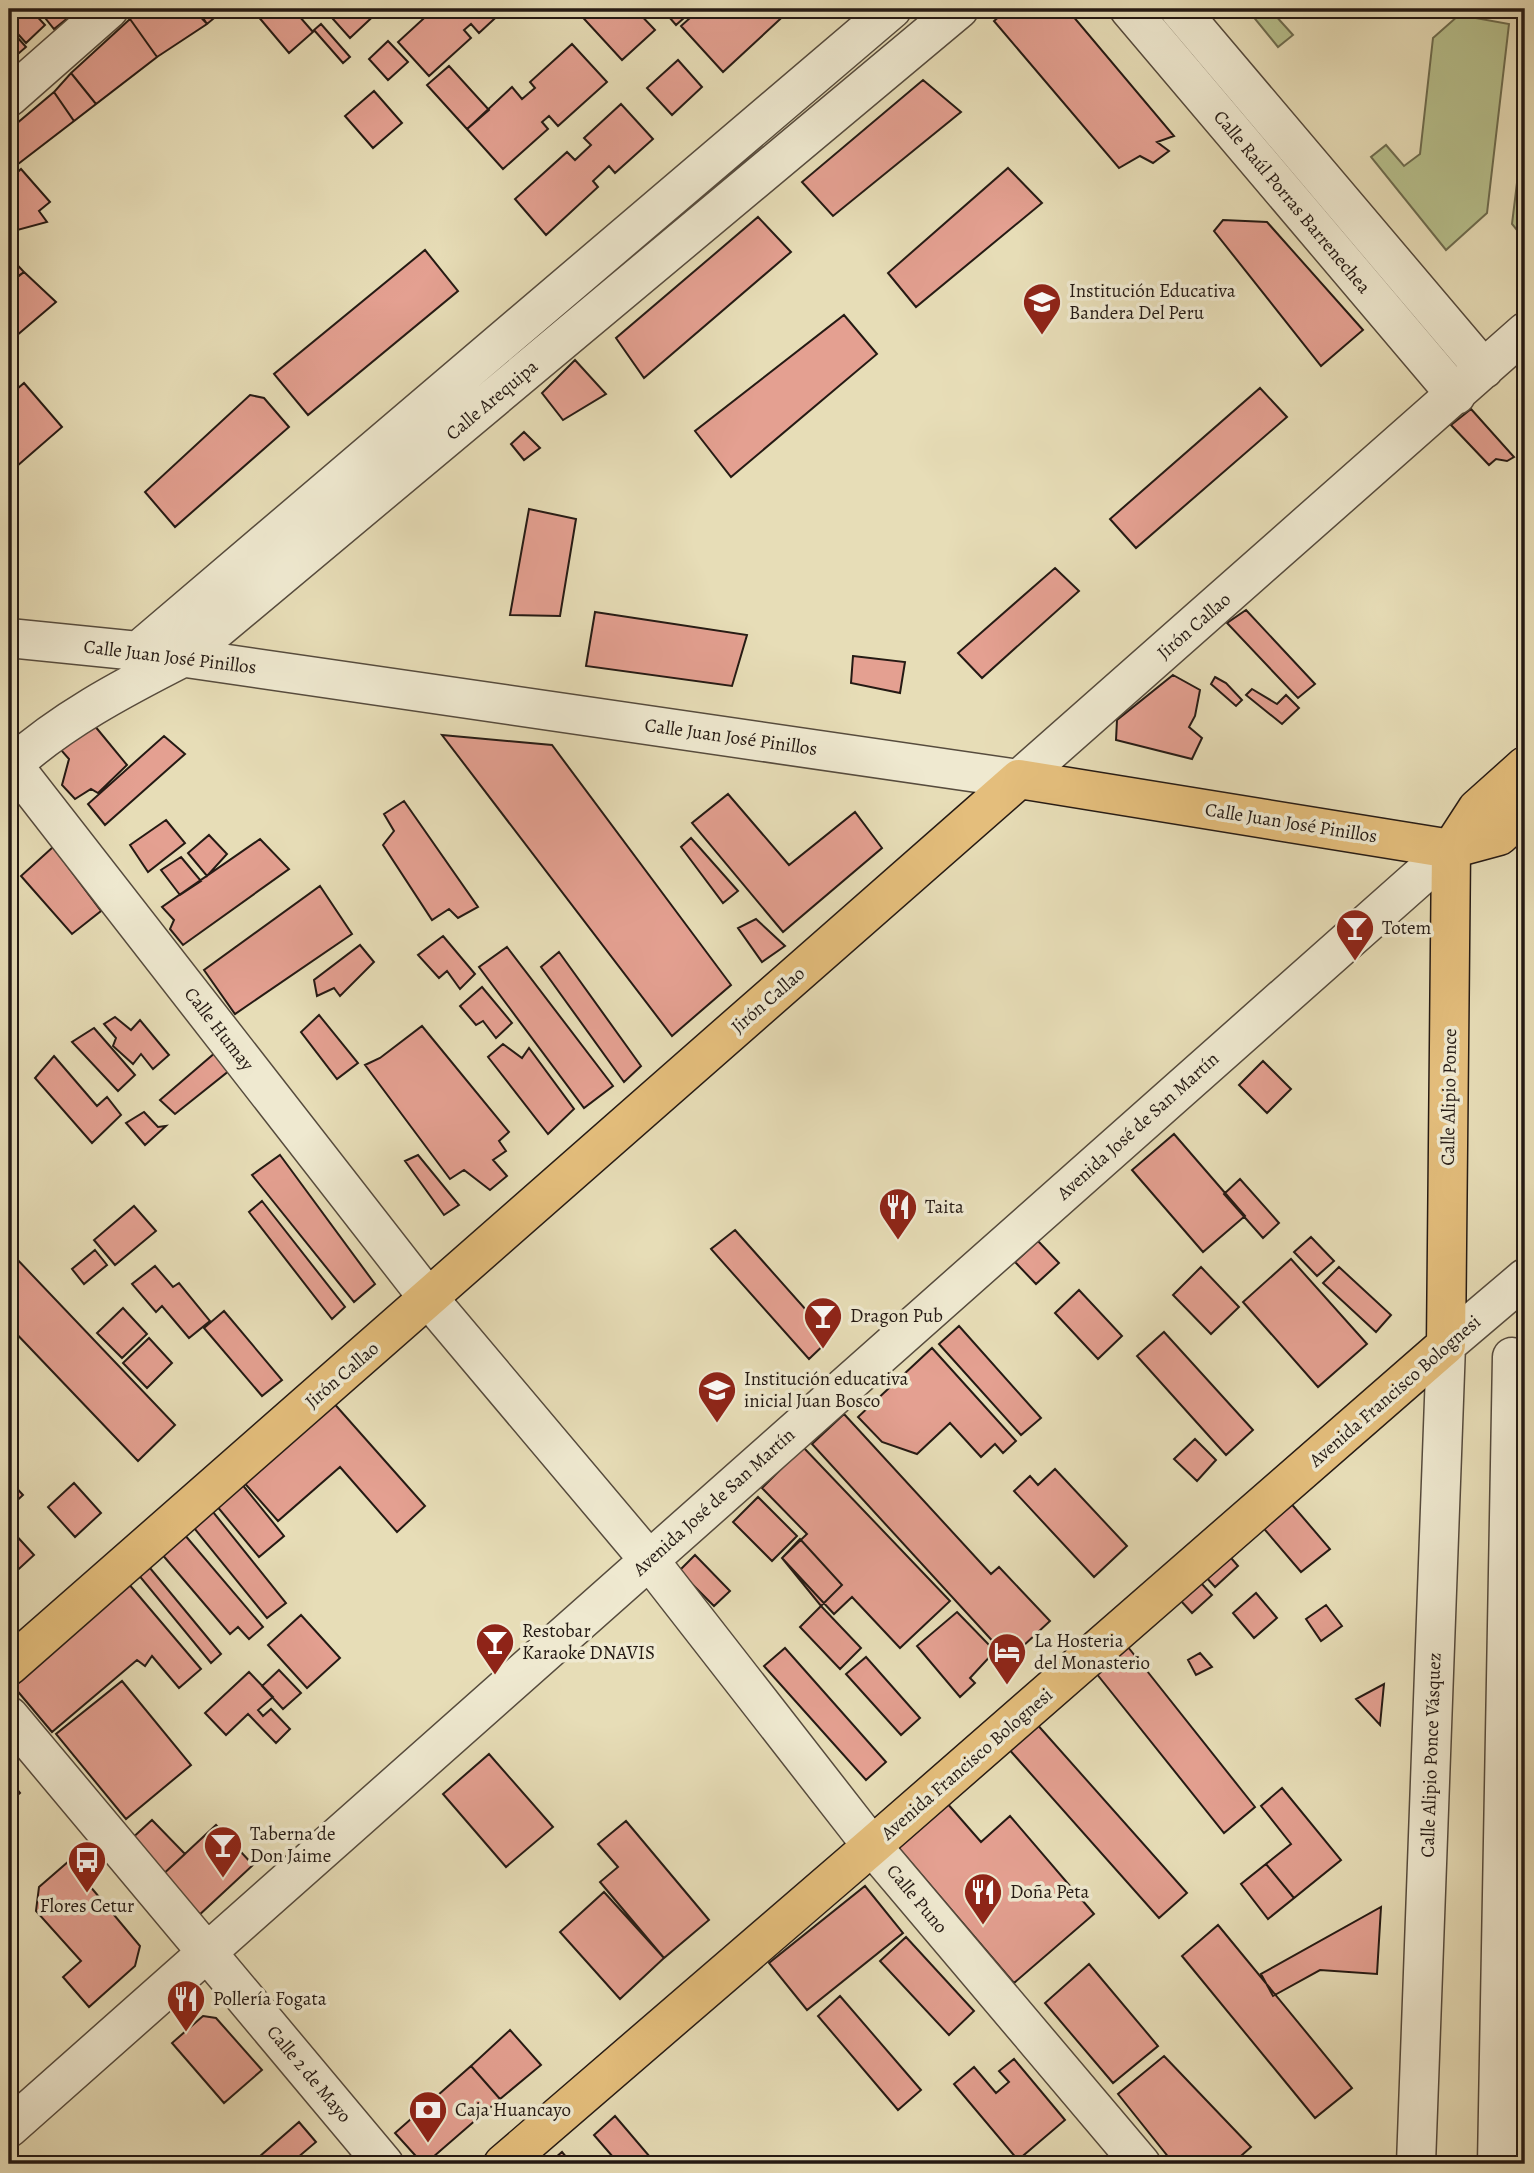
<svg xmlns="http://www.w3.org/2000/svg" width="1534" height="2173" font-family="Alegreya,serif">
	<rect width="100%" height="100%" fill="#e7ddb7"/>
	<filter id="stains"><feTurbulence type="fractalNoise" baseFrequency=".00286" numOctaves="4"/><feColorMatrix values="0 0 0 0 .2 0 0 0 0 .09 0 0 0 0 .02 0 0 0 .5 -.17"/></filter>
	<radialGradient id="worn" r=".72"><stop offset=".6" stop-color="#630" stop-opacity="0"/><stop offset="1" stop-color="#630" stop-opacity=".3"/></radialGradient>
	<path fill="#b7c08d" stroke="#6e6d50" stroke-width="2" d="M 1247,9 L 1279,9 L 1274,14 L 1293,35 L 1278,47 Z
		M 1459,15 L 1509,24 L 1487,213 L 1446,250 L 1371,157 L 1386,145 L 1404,166 L 1420,154 L 1433,38 Z
		M 1525,117 L 1525,240 L 1512,224 Z"/>
	<path fill="#e4a091" stroke="#251a14" stroke-width="2" d="M 9,9 L 30,9 L 45,25 L 26,43 L 9,24 Z
		M 38,9 L 79,9 L 54,29 Z
		M 141,9 L 197,9 L 207,24 L 157,57 L 130,19 Z
		M 193,9 L 225,9 L 207,24 Z
		M 264,9 L 293,9 L 313,32 L 289,53 L 257,15 Z
		M 324,9 L 381,9 L 350,38 Z
		M 434,9 L 505,9 L 479,33 L 471,24 L 464,30 L 471,38 L 429,76 L 398,42 Z
		M 575,9 L 635,9 L 655,30 L 622,60 Z
		M 662,9 L 694,9 L 676,25 Z
		M 700,9 L 791,9 L 723,72 L 681,26 Z
		M 1008,9 L 1067,9 L 1174,136 L 1157,142 L 1169,151 L 1153,163 L 1140,156 L 1119,168 L 994,21 Z
		M 130,19 L 157,57 L 96,104 L 71,73 Z
		M 321,24 L 350,57 L 343,63 L 314,30 Z
		M 9,28 L 26,47 L 11,60 L 9,57 Z
		M 388,41 L 408,62 L 388,80 L 369,59 Z
		M 572,44 L 607,82 L 558,126 L 549,116 L 542,122 L 548,129 L 503,169 L 467,129 L 512,87 L 522,99 L 535,88 L 530,82 Z
		M 678,60 L 702,87 L 672,115 L 647,88 Z
		M 449,66 L 489,110 L 467,129 L 427,85 Z
		M 71,73 L 96,104 L 74,121 L 54,92 Z
		M 923,80 L 961,112 L 833,216 L 802,182 Z
		M 374,91 L 402,123 L 373,148 L 345,116 Z
		M 54,92 L 74,121 L 9,171 L 9,130 Z
		M 621,104 L 653,139 L 615,173 L 609,166 L 593,181 L 598,187 L 546,235 L 515,199 L 567,152 L 575,160 L 591,145 L 584,138 Z
		M 1008,168 L 1042,203 L 916,307 L 888,273 Z
		M 21,169 L 50,202 L 39,211 L 47,222 L 10,232 L 9,180 Z
		M 758,217 L 791,252 L 644,378 L 616,338 Z
		M 1223,220 L 1267,222 L 1363,330 L 1321,366 L 1214,231 Z
		M 425,250 L 458,291 L 308,415 L 274,374 Z
		M 9,256 L 24,272 L 9,282 Z
		M 24,272 L 56,302 L 9,342 L 9,284 Z
		M 844,315 L 877,354 L 731,477 L 695,431 Z
		M 575,360 L 606,394 L 563,420 L 542,393 Z
		M 24,383 L 62,427 L 9,473 L 9,396 Z
		M 1260,388 L 1287,417 L 1136,548 L 1110,519 Z
		M 250,395 L 264,398 L 289,427 L 175,527 L 145,492 Z
		M 1471,409 L 1514,457 L 1507,461 L 1496,459 L 1489,465 L 1451,425 Z
		M 524,432 L 540,448 L 524,460 L 511,444 Z
		M 529,509 L 576,519 L 560,616 L 510,615 Z
		M 1055,568 L 1079,591 L 982,678 L 958,653 Z
		M 1246,610 L 1315,684 L 1298,698 L 1227,623 Z
		M 595,612 L 747,635 L 732,686 L 586,666 Z
		M 853,656 L 905,662 L 900,693 L 851,683 Z
		M 1173,675 L 1200,690 L 1195,716 L 1189,727 L 1202,738 L 1192,759 L 1116,740 L 1117,720 Z
		M 1215,677 L 1226,683 L 1242,700 L 1236,706 L 1211,684 Z
		M 1252,689 L 1277,704 L 1286,695 L 1299,708 L 1282,724 L 1246,695 Z
		M 94,725 L 127,765 L 98,793 L 91,789 L 75,799 L 62,785 L 69,759 L 61,750 Z
		M 442,735 L 552,745 L 731,985 L 672,1036 Z
		M 164,736 L 185,754 L 105,825 L 88,804 Z
		M 728,794 L 789,865 L 855,812 L 882,848 L 783,932 L 692,823 Z
		M 404,801 L 478,907 L 458,918 L 449,909 L 432,920 L 383,845 L 394,831 L 384,814 Z
		M 166,820 L 185,843 L 148,872 L 130,845 Z
		M 209,835 L 227,854 L 207,876 L 188,853 Z
		M 691,838 L 738,891 L 723,903 L 681,847 Z
		M 260,839 L 289,869 L 183,945 L 170,929 L 174,920 L 162,907 Z
		M 53,847 L 101,911 L 72,934 L 21,876 Z
		M 181,857 L 201,881 L 180,895 L 161,870 Z
		M 320,886 L 352,934 L 235,1014 L 204,970 Z
		M 756,919 L 785,946 L 762,962 L 738,928 Z
		M 443,936 L 475,974 L 460,989 L 447,971 L 439,978 L 418,955 Z
		M 360,945 L 374,962 L 340,996 L 334,988 L 317,996 L 314,980 Z
		M 507,947 L 613,1086 L 584,1108 L 479,967 Z
		M 559,952 L 641,1066 L 624,1082 L 541,967 Z
		M 482,987 L 512,1023 L 496,1038 L 483,1021 L 476,1025 L 460,1006 Z
		M 319,1015 L 358,1063 L 337,1079 L 301,1032 Z
		M 115,1017 L 131,1030 L 140,1020 L 169,1055 L 153,1069 L 141,1054 L 133,1064 L 113,1046 L 116,1038 L 104,1024 Z
		M 422,1026 L 509,1132 L 499,1141 L 506,1151 L 493,1160 L 507,1176 L 490,1190 L 464,1170 L 450,1179 L 365,1065 L 380,1058 Z
		M 94,1028 L 135,1075 L 118,1091 L 72,1042 Z
		M 503,1044 L 522,1058 L 529,1048 L 574,1109 L 548,1134 L 488,1057 Z
		M 216,1052 L 230,1070 L 175,1114 L 160,1100 Z
		M 54,1056 L 97,1106 L 107,1097 L 121,1115 L 92,1143 L 35,1078 Z
		M 1263,1061 L 1291,1089 L 1267,1113 L 1239,1085 Z
		M 144,1112 L 158,1127 L 166,1126 L 145,1145 L 126,1123 Z
		M 1174,1134 L 1245,1216 L 1203,1252 L 1132,1170 Z
		M 280,1155 L 375,1284 L 354,1302 L 252,1175 Z
		M 418,1155 L 459,1205 L 444,1215 L 405,1161 Z
		M 1240,1179 L 1279,1223 L 1263,1238 L 1224,1194 Z
		M 262,1201 L 345,1307 L 332,1319 L 249,1212 Z
		M 134,1206 L 156,1231 L 115,1265 L 94,1240 Z
		M 735,1230 L 831,1338 L 809,1359 L 711,1249 Z
		M 1311,1237 L 1334,1261 L 1317,1276 L 1294,1252 Z
		M 1038,1241 L 1059,1263 L 1036,1284 L 1015,1262 Z
		M 95,1250 L 107,1265 L 84,1284 L 72,1269 Z
		M 14,1256 L 175,1425 L 138,1461 L 9,1326 L 9,1261 Z
		M 1291,1259 L 1367,1344 L 1318,1387 L 1243,1302 Z
		M 155,1266 L 173,1287 L 179,1283 L 210,1321 L 189,1338 L 162,1306 L 156,1312 L 132,1284 Z
		M 1201,1267 L 1239,1307 L 1211,1334 L 1173,1295 Z
		M 1339,1267 L 1391,1315 L 1376,1332 L 1323,1283 Z
		M 1079,1290 L 1122,1336 L 1098,1359 L 1055,1313 Z
		M 123,1308 L 147,1334 L 122,1358 L 97,1333 Z
		M 224,1311 L 282,1380 L 262,1396 L 204,1328 Z
		M 959,1326 L 1041,1418 L 1021,1435 L 939,1344 Z
		M 1164,1332 L 1253,1430 L 1226,1455 L 1137,1356 Z
		M 149,1338 L 172,1363 L 147,1388 L 123,1363 Z
		M 932,1348 L 1016,1441 L 1003,1453 L 995,1444 L 981,1457 L 950,1423 L 917,1454 L 882,1442 L 858,1417 Z
		M 323,1391 L 425,1506 L 397,1532 L 340,1467 L 278,1521 L 233,1470 Z
		M 844,1414 L 991,1574 L 999,1567 L 1050,1621 L 1009,1659 L 812,1444 Z
		M 1195,1439 L 1216,1460 L 1197,1481 L 1174,1459 Z
		M 803,1447 L 950,1601 L 900,1648 L 852,1597 L 834,1614 L 782,1558 L 807,1534 L 762,1488 Z
		M 1055,1469 L 1127,1546 L 1094,1577 L 1014,1491 L 1030,1476 L 1038,1485 Z
		M 9,1480 L 23,1495 L 9,1508 Z
		M 74,1483 L 101,1513 L 75,1537 L 48,1507 Z
		M 241,1483 L 284,1536 L 259,1557 L 216,1505 Z
		M 1282,1493 L 1330,1549 L 1301,1572 L 1254,1517 Z
		M 758,1497 L 797,1536 L 772,1561 L 733,1522 Z
		M 205,1502 L 286,1603 L 267,1618 L 186,1518 Z
		M 178,1527 L 263,1627 L 249,1639 L 238,1627 L 230,1634 L 155,1546 Z
		M 13,1532 L 34,1555 L 9,1578 L 9,1537 Z
		M 800,1539 L 842,1585 L 821,1606 L 782,1558 Z
		M 1219,1544 L 1238,1566 L 1215,1587 L 1196,1566 Z
		M 695,1555 L 730,1591 L 714,1606 L 679,1571 Z
		M 145,1562 L 221,1654 L 211,1663 L 137,1573 Z
		M 1191,1572 L 1212,1595 L 1192,1613 L 1171,1590 Z
		M 122,1576 L 201,1669 L 179,1688 L 152,1656 L 145,1666 L 137,1660 L 52,1732 L 9,1681 Z
		M 1256,1593 L 1277,1618 L 1254,1638 L 1233,1613 Z
		M 1326,1605 L 1342,1626 L 1321,1641 L 1306,1619 Z
		M 821,1606 L 861,1648 L 840,1669 L 800,1627 Z
		M 957,1612 L 995,1651 L 970,1678 L 975,1683 L 960,1697 L 917,1646 Z
		M 301,1615 L 340,1658 L 307,1688 L 268,1645 Z
		M 1124,1642 L 1255,1807 L 1224,1833 L 1092,1668 Z
		M 785,1648 L 886,1762 L 866,1780 L 764,1666 Z
		M 1200,1653 L 1212,1667 L 1196,1675 L 1188,1660 Z
		M 866,1657 L 920,1718 L 901,1735 L 846,1674 Z
		M 279,1670 L 301,1693 L 283,1709 L 262,1686 Z
		M 249,1672 L 273,1697 L 258,1710 L 263,1716 L 271,1709 L 290,1729 L 276,1743 L 248,1714 L 226,1735 L 205,1713 Z
		M 122,1681 L 191,1765 L 126,1819 L 56,1734 Z
		M 1384,1684 L 1380,1725 L 1356,1699 Z
		M 1035,1722 L 1187,1893 L 1159,1918 L 1007,1747 Z
		M 489,1754 L 553,1827 L 506,1867 L 443,1794 Z
		M 9,1779 L 20,1793 L 9,1803 Z
		M 1282,1788 L 1341,1860 L 1294,1898 L 1266,1864 L 1291,1844 L 1261,1806 Z
		M 946,1802 L 981,1842 L 1010,1816 L 1094,1914 L 1014,1983 L 896,1845 Z
		M 152,1820 L 185,1854 L 160,1877 L 129,1841 Z
		M 626,1821 L 709,1920 L 664,1958 L 600,1882 L 618,1867 L 598,1844 Z
		M 216,1825 L 253,1865 L 197,1917 L 160,1877 Z
		M 69,1861 L 140,1946 L 135,1966 L 89,2007 L 63,1977 L 81,1961 L 36,1911 L 39,1887 Z
		M 1266,1864 L 1294,1898 L 1268,1919 L 1241,1884 Z
		M 865,1886 L 903,1933 L 807,2010 L 769,1963 Z
		M 604,1892 L 664,1958 L 620,1999 L 560,1932 Z
		M 1381,1907 L 1377,1974 L 1320,1970 L 1273,1996 L 1261,1974 Z
		M 1218,1925 L 1352,2088 L 1315,2118 L 1182,1956 Z
		M 906,1937 L 974,2011 L 949,2035 L 880,1961 Z
		M 1089,1964 L 1158,2046 L 1113,2083 L 1045,2003 Z
		M 840,1996 L 921,2090 L 898,2110 L 818,2016 Z
		M 203,2016 L 216,2018 L 262,2070 L 224,2103 L 172,2043 Z
		M 510,2030 L 541,2065 L 500,2099 L 471,2066 Z
		M 1164,2056 L 1251,2147 L 1232,2164 L 1174,2164 L 1118,2094 Z
		M 1014,2059 L 1065,2120 L 1018,2160 L 954,2084 L 974,2067 L 996,2093 L 1009,2082 L 999,2071 Z
		M 471,2066 L 500,2099 L 425,2164 L 423,2164 L 395,2133 Z
		M 1521,2066 L 1525,2066 L 1525,2164 L 1520,2164 Z
		M 615,2116 L 656,2164 L 619,2164 L 594,2135 Z
		M 299,2122 L 316,2142 L 290,2164 L 251,2164 Z
		M 562,2152 L 572,2164 L 548,2164 Z
		M 943,2157 L 950,2164 L 934,2164 Z"/>
	<g fill="none" stroke-linecap="round" stroke-linejoin="round">
		<g stroke="#564b3d" stroke-width="41">
			<path id="minor" d="M 1129,9 L 1456,395
				M 1179,9 L 1484,369
				M 9,97 L 109,9
				M 9,638 L 138,651 L 1019,779 L 1525,332
				M 138,651 L 892,9
				M 9,760 L 429,1299 L 649,1560 L 872,1846 L 1141,2164
				M 9,768 C 60,721 123,688 184,657 L 959,9
				M 1446,1345 L 1525,1278
				M 9,1716 L 384,2164
				M 9,2128 L 1451,849
				M 1416,2164 L 1446,1345
				M 1497,2164 L 1512,1357"/>
		</g>
		<g stroke="#251a14" stroke-width="41">
			<path id="major" d="M 1451,849 L 1477,809 L 1525,766
				M 9,1666 L 1019,779 L 1451,849 L 1499,836 L 1525,812
				M 503,2164 L 872,1846 L 1446,1345 L 1451,849"/>
		</g>
		<use href="#minor" stroke="#efe9d0" stroke-width="38"/>
		<use href="#major" stroke="#e4be7c" stroke-width="38"/>
	</g>
	<defs>
		<g id="school-pin" transform="scale(2.0125)"><path d="M0 17L-7.5 6A9.5 9.5 0 1 1 7.5 6Z" fill="#8f2418" stroke="#efe9d0"/><path d="M0-5L7-2L0 1L-7-2ZM-4 1L0 2.5L4 1V4Q0 6-4 4Z" fill="#fff"/></g>
		<g id="bar-pin" transform="scale(2.0125)"><path d="M0 17L-7.5 6A9.5 9.5 0 1 1 7.5 6Z" fill="#8f2418" stroke="#efe9d0"/><path d="M-6-5H6L.8 .8V4.5H3.5V6h-7V4.5H-.8V.8Z" fill="#fff"/></g>
		<g id="restaurant-pin" transform="scale(2.0125)"><path d="M0 17L-7.5 6A9.5 9.5 0 1 1 7.5 6Z" fill="#8f2418" stroke="#efe9d0"/><path d="M-5-6h1v4h1v-4h1v4h1v-4h1v5L-1.5 .5V6h-2V.5L-5-1ZM5-6V6H3V1.5H1.5Q1.5-4 5-6Z" fill="#fff"/></g>
		<g id="hotel-pin" transform="scale(2.0125)"><path d="M0 17L-7.5 6A9.5 9.5 0 1 1 7.5 6Z" fill="#8f2418" stroke="#efe9d0"/><path d="M-6-4.5h1.5V1H6V5H4.5V3h-9V5H-6ZM-4 0a1.8 1.8 0 1 1 3.6 0ZM.5 0V-2.5h3Q6-2.5 6 0Z" fill="#fff"/></g>
		<g id="bus-pin" transform="scale(2.0125)"><path d="M0 17L-7.5 6A9.5 9.5 0 1 1 7.5 6Z" fill="#8f2418" stroke="#efe9d0"/><path d="M-5-6H5V4H4V6H2V4H-2V6H-4V4H-5ZM-3.5-4V0h7V-4ZM-3.5 1.2v1.5H-2V1.2ZM2 1.2v1.5H3.5V1.2Z" fill="#fff"/></g>
		<g id="bank-pin" transform="scale(2.0125)"><path d="M0 17L-7.5 6A9.5 9.5 0 1 1 7.5 6Z" fill="#8f2418" stroke="#efe9d0"/><path d="M-6-4H6V4H-6ZM0-2.3a2.3 2.3 0 1 0 0 4.6a2.3 2.3 0 1 0 0-4.6Z" fill="#fff"/></g>
	</defs>
	<g fill-rule="evenodd">
		<use href="#school-pin" x="1042" y="302"/>
		<use href="#bar-pin" x="1355" y="928"/>
		<use href="#restaurant-pin" x="898" y="1207"/>
		<use href="#bar-pin" x="823" y="1316"/>
		<use href="#school-pin" x="717" y="1390"/>
		<use href="#bar-pin" x="495" y="1642"/>
		<use href="#hotel-pin" x="1007" y="1652"/>
		<use href="#bar-pin" x="223" y="1845"/>
		<use href="#bus-pin" x="87" y="1860"/>
		<use href="#restaurant-pin" x="983" y="1892"/>
		<use href="#restaurant-pin" x="186" y="1999"/>
		<use href="#bank-pin" x="428" y="2110"/>
	</g>
	<g text-anchor="middle" dominant-baseline="central" stroke-width="7" stroke-linejoin="round" paint-order="stroke">
		<g font-size="19" fill="#251a14" stroke="#efe9d0">
			<text transform="translate(1292 202) rotate(50)">Calle Raúl Porras Barrenechea</text>
			<text transform="translate(492 400) rotate(-40)">Calle Arequipa</text>
			<text transform="translate(1194 626) rotate(-41)">Jirón Callao</text>
			<text transform="translate(170 657) rotate(7)">Calle Juan José Pinillos</text>
			<text transform="translate(731 737) rotate(8)">Calle Juan José Pinillos</text>
			<text transform="translate(1291 823) rotate(9)">Calle Juan José Pinillos</text>
			<text transform="translate(768 1000) rotate(-41)">Jirón Callao</text>
			<text transform="translate(219 1029) rotate(52)">Calle Humay</text>
			<text transform="translate(1449 1097) rotate(-89)">Calle Alipio Ponce</text>
			<text transform="translate(1138 1126) rotate(-42)">Avenida José de San Martín</text>
			<text transform="translate(342 1375) rotate(-41)">Jirón Callao</text>
			<text transform="translate(1395 1391) rotate(-41)">Avenida Francisco Bolognesi</text>
			<text transform="translate(714 1502) rotate(-42)">Avenida José de San Martín</text>
			<text transform="translate(1431 1755) rotate(-88)">Calle Alipio Ponce Vásquez</text>
			<text transform="translate(967 1764) rotate(-41)">Avenida Francisco Bolognesi</text>
			<text transform="translate(917 1899) rotate(50)">Calle Puno</text>
			<text transform="translate(309 2074) rotate(50)">Calle 2 de Mayo</text>
		</g>
		<g font-size="19" fill="#251a14" stroke="#efe9d0" text-anchor="start">
			<text x="1069" y="291">Institución Educativa<tspan x="1069" dy="22">Bandera Del Peru</tspan></text>
			<text x="1382" y="928">Totem</text>
			<text x="925" y="1207">Taita</text>
			<text x="850" y="1316">Dragon Pub</text>
			<text x="744" y="1379">Institución educativa<tspan x="744" dy="22">inicial Juan Bosco</tspan></text>
			<text x="522" y="1631">Restobar<tspan x="522" dy="22">Karaoke DNAVIS</tspan></text>
			<text x="1034" y="1641">La Hosteria<tspan x="1034" dy="22">del Monasterio</tspan></text>
			<text x="250" y="1834">Taberna de<tspan x="250" dy="22">Don Jaime</tspan></text>
			<text x="1010" y="1892">Doña Peta</text>
			<text x="87" y="1906" text-anchor="middle">Flores Cetur</text>
			<text x="213" y="1999">Pollería Fogata</text>
			<text x="455" y="2110">Caja Huancayo</text>
		</g>
	</g>
	<rect width="1534" height="2173" fill="none" stroke="#e7ddb7" stroke-width="35"/>
	<rect x="10" y="10" width="1513" height="2152" fill="none" stroke="#251a14" stroke-width="3.5"/>
	<rect x="18" y="18" width="1499" height="2138" fill="none" stroke="#251a14" stroke-width="2"/>
	<rect width="100%" height="100%" filter="url(#stains)"/>
	<rect width="100%" height="100%" fill="url(#worn)"/>
</svg>
